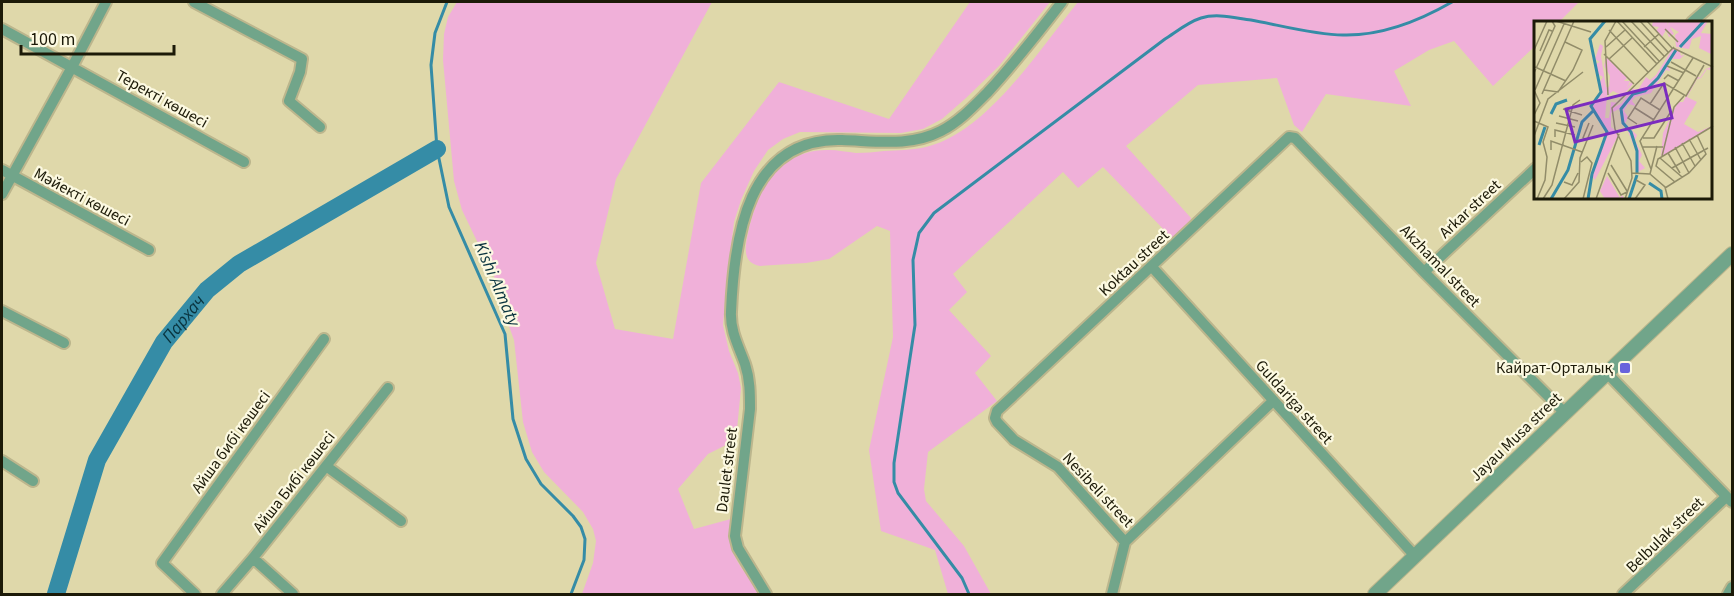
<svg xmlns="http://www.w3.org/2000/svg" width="1734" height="596" font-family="'Source Sans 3',sans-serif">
	<rect width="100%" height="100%" fill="#dfd8aa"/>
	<path fill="#f0b0d9" d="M 457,2 L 712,2 L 616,179 L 596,263 L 615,329 L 673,339 L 701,183 L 779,82 L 889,119 L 970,2 L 1050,2 L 999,66 L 966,98 L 942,119 L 923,129 L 901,133 L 800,132 L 783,139 L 768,150 L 754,171 L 741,200 L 734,222 L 726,290 L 723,325 L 729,351 L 738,373 L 741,388 L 736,440 L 708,454 L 678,489 L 694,529 L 731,519 C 728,543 731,554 746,574 C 751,581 757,587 760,594 L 582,594 L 593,563 L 596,541 L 593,529 L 583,512 L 544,472 L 532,452 L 523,422 L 514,340 L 501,304 L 499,287 L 462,210 L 454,181 L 443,60 L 444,34 L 448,17 Z
		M 1078,2 L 1579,2 L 1559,22 L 1536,22 L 1536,45 L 1493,86 L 1454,41 L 1429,50 L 1394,71 L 1411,106 L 1326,94 L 1302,132 L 1294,125 L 1277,78 L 1198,85 L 1126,146 L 1191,218 L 1190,222 L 1173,239 L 1103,167 L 1078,188 L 1063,172 L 953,274 L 967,292 L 949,310 L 991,356 L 975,373 L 997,401 L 928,452 L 924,489 L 926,501 L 964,546 L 991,594 L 948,594 L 935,550 L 881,531 L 869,450 L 893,337 L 890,231 L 877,226 L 829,259 L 806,263 L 760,266 C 742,263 745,247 748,233 C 757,190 779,149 829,150 C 838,150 847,152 856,153 C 865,153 875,152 884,151 C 913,150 933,149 958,133 C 1003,106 1045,43 1078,2 Z"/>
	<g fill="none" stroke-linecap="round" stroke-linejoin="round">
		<path stroke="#358ca6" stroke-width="3" d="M 447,2 L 435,33 L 431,65 L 437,149 L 449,207 L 505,334 L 513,419 L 526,459 L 541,484 L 573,516 L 581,527 L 585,539 L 584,560 L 571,594
			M 969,594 L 962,578 L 898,493 L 894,482 L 894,463 L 915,325 L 913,260 L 919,233 L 934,213 L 1165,39 C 1176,32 1188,22 1201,18 C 1217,13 1235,18 1251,20 C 1279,25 1315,35 1343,35 C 1381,36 1419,21 1452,2"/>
		<path stroke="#358ca6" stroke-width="18" id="s1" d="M 56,594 L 97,460 L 164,342 L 207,290 L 239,264 L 437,149"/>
		<g stroke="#bcb68d" stroke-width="14">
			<path id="minor" d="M 194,2 L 302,59 L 300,72 L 289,101 L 320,127
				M 1692,22 L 1715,2
				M 2,29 L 244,162
				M 2,170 L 149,250
				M 2,194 L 72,67 L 106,2
				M 1152,267 L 1415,556
				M 1424,272 L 1536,168
				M 2,311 L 64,343
				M 1607,373 L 1732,502
				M 2,461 L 33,481
				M 326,466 L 401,521
				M 1125,542 L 1058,467 L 1014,440 L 997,422 L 995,418 L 997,411 L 1289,137 L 1295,138 L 1424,272 L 1565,413
				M 1125,542 L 1273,401
				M 253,558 L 293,594
				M 195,594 L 162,563 L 324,339
				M 222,594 L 253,558 L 388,388
				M 766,594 L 738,548 L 735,536 L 750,409 C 750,394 750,379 745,364 C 739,347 730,331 731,312 C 734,238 747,137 842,140 C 876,141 910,147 941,131 C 959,122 973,107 987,93 C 1014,64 1038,33 1062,2
				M 1112,594 L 1125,542
				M 1623,594 L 1726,497
				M 1728,594 L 1732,587"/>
		</g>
		<g stroke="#bcb68d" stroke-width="16">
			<path id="tertiary" d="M 1375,594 L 1732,254"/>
		</g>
		<use href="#minor" stroke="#71a58a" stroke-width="10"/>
		<use href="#tertiary" stroke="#71a58a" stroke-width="14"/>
	</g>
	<rect fill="#6863dc" stroke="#fcf9e1" stroke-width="2" x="1619" y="362" width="12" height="12" rx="3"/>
	<g text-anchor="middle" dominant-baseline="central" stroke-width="4.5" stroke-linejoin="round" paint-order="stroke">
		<g font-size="16" fill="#1c1a08" stroke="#fcf9e1">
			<text transform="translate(162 99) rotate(29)">Теректі көшесі</text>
			<text transform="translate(82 197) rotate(28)">Мәйекті көшесі</text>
			<text transform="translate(1470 209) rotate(-43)">Arkar street</text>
			<text transform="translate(1134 263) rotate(-43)">Koktau street</text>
			<text transform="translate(1440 266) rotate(46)">Akzhamal street</text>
			<text transform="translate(1294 402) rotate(48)">Guldariga street</text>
			<text transform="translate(1516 437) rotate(-44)">Jayau Musa street</text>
			<text transform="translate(231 442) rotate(-54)">Айша бибі көшесі</text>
			<text transform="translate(727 470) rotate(-83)">Daulet street</text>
			<text transform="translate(294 482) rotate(-52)">Айша Бибі көшесі</text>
			<text transform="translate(1098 490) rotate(47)">Nesibeli street</text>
			<text transform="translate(1665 535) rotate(-44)">Belbulak street</text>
		</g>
		<g font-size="16" fill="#1c1a08" stroke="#fcf9e1" text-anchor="end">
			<text x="1613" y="368">Кайрат-Орталық</text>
		</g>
		<g font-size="18" font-style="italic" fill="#09333e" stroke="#fcf9e1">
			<text transform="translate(497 284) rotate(67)">Kіshі Almaty</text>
			<text stroke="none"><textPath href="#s1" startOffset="306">Пархач</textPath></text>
		</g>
	</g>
	<g transform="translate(1534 21)">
		<rect width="178" height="178" fill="#dfd8aa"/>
		<path d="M 119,0 L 134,0 L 133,5 L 135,0 L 174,0 L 167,12 L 178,13 L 177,33 L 165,27 L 167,15 L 158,18 L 155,28 L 142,26 L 141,14 L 145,11 L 136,6 L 140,13 L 135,16 L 132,9 L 128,16 L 122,10 L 125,6 L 118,5 ZM 66,23 L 69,25 L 67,35 L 72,66 L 75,66 L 76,55 L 70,45 L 72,36 L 93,57 L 90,60 L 96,60 L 93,67 L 97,61 L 99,63 L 77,88 L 88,82 L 97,67 L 104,69 L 112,56 L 116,59 L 122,54 L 139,27 L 145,28 L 147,35 L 151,33 L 146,38 L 137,38 L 133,44 L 136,50 L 132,49 L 117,72 L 101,76 L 98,80 L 102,85 L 94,83 L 90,90 L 94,96 L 91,103 L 103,114 L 101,119 L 108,134 L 105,140 L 111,147 L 102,152 L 103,133 L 85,88 L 77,92 L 77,106 L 85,113 L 61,159 L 58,155 L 73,111 L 58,84 L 68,72 L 65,62 L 69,56 L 64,53 L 62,43 L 66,41 L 61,38 ZM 79,70 L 87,74 L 84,82 L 77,81 L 75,97 L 71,97 L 73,75 ZM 177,46 L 176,49 L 173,48 L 167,57 L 163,58 L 153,76 L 163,81 L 150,103 L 164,111 L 178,105 L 127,136 L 129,112 L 144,81 L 149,81 L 163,55 L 166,57 L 172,48 ZM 73,155 L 86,177 L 88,174 L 91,178 L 71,178 L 66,170 Z" fill="#f0b0d9" fill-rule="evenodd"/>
		<path fill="none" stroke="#358ca6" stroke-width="3" d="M 146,26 L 170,0M 17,93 L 22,83 L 33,79M 5,124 L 11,106M 103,152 L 103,130 L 97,111 L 89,102 L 87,88 L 99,73 L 111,70 L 124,57 L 142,29M 115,162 L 127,170 L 128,178M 17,178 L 34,149 L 48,101 L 59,90M 54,178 L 58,153 L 73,111 L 57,85 L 67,71 L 56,18 L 71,0M 95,178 L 103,154"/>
		<path fill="none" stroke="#918c69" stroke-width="1.5" d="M 22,0 L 57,11M 83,0 L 123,43M 88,0 L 125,40M 97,0 L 130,35M 106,0 L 134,31M 113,0 L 138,27M 131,8 L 144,21M 75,9 L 114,51M 72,26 L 91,9M 110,26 L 125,13M 139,27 L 179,46M 0,29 L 13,0M 6,30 L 15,9 L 18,10M 70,33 L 100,63M 75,38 L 98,17M 137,41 L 162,55M 133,45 L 150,52M 1,46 L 32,60M 0,52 L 21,5 L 18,0M 130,58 L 134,54 L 145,60M 1,69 L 30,3M 10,69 L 24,71 L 39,49 L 48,29 L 31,21M 8,73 L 40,0M 74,74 L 71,20 L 82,0M 116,83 L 130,62 L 152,75 L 170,44M 101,87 L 120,99M 29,88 L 48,94M 0,94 L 6,82 L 0,69M 25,95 L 44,100M 0,100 L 14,106 L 9,121 L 13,136 L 11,159 L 3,178M 22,102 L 41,106M 103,103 L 94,97 L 107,77 L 126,89M 0,115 L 14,78 L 49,51M 21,116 L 21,109 L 41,114M 109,117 L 120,117 L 136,92M 155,118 L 167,139M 53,119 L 49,117 L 55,102M 148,122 L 161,145M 108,126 L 129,126M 141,126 L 155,152M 17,129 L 17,120 L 48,131M 134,132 L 146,152M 128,135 L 140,86 L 150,75M 126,137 L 148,156M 47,141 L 53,136 L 58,142 L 49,178M 77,144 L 93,170M 138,147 L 174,127M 117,148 L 106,120 L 159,37M 74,152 L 87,174 L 93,171M 98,152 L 116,153M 116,153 L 131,166 L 134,178M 116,153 L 123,125M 30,161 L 38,164 L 44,152M 141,161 L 122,145 L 124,138 L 179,105M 131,167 L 155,152 L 172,133 L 163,114M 9,178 L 18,164 L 39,84 L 46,79M 30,178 L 45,161 L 46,137 L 59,104M 62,178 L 85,113M 91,178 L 98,157 L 97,140 L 81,108 L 78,87 L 140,26M 101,178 L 111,164 L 102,159"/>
		<path fill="#7b2cbf" fill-opacity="0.15" stroke="#7b2cbf" stroke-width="3" d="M 130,63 L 138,97 L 41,121 L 32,88 Z"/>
		<rect width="178" height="178" fill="none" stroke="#1c1a08" stroke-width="3"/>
	</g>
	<rect width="1734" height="596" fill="none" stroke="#1c1a08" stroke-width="6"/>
	<path d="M21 45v9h153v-9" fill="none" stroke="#1c1a08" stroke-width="3"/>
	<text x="30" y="45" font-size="18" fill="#1c1a08" stroke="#fcf9e1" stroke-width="4.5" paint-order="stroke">100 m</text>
</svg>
